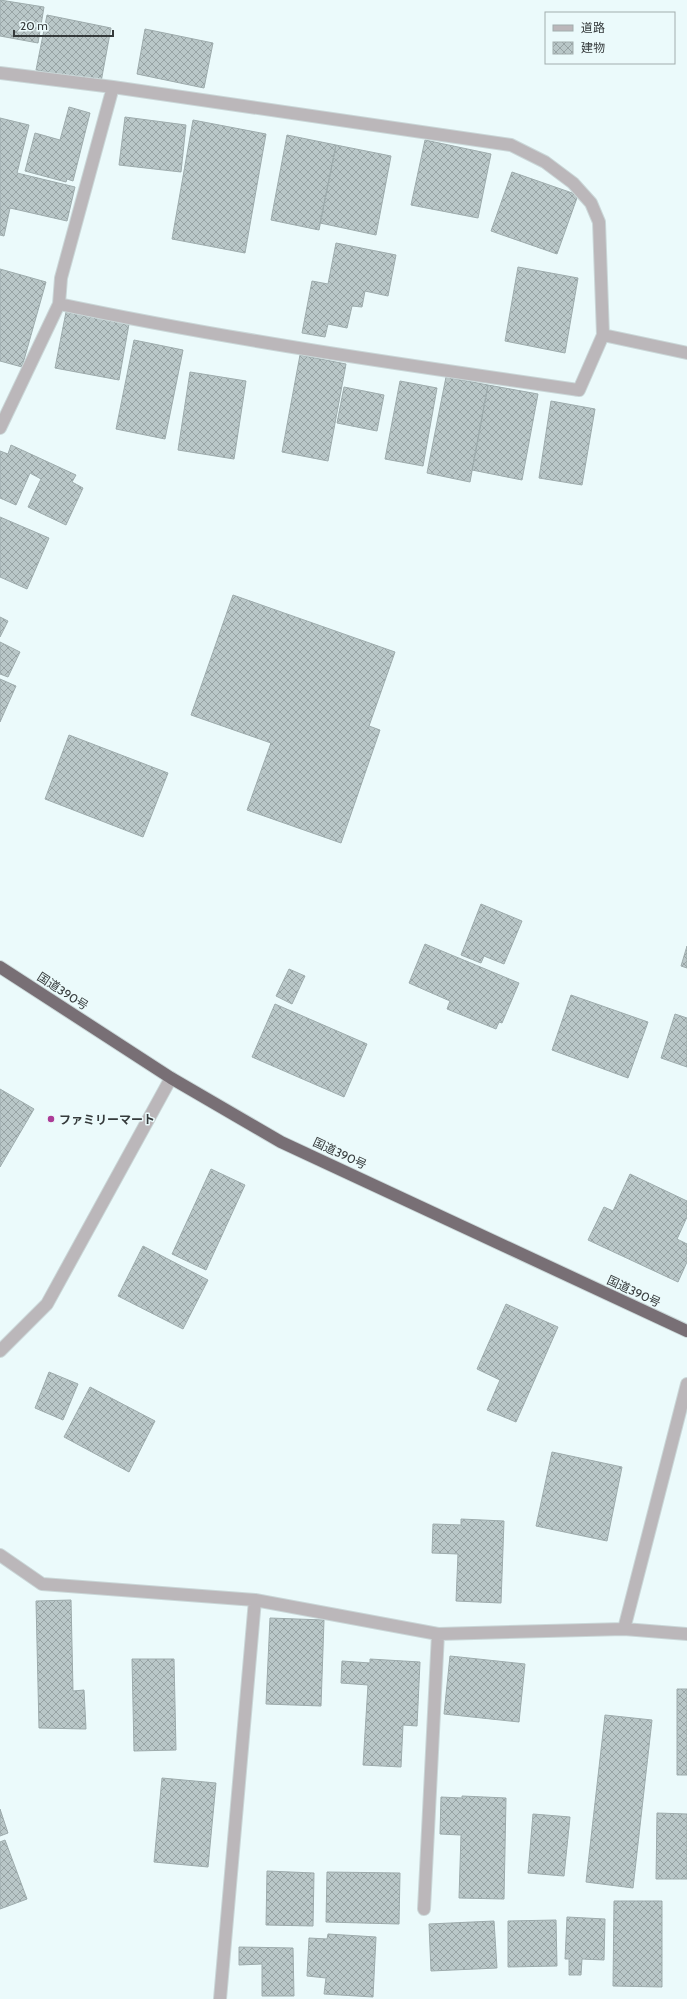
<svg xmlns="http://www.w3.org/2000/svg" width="687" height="1999" font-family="Cabin,'Noto Sans JP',sans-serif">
	<defs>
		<pattern id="building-cross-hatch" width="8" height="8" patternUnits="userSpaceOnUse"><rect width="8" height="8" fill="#b9c7c8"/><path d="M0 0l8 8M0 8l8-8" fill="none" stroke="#97a3a4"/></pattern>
	</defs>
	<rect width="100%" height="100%" fill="#ebfafb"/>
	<path fill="url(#building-cross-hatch)" stroke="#9eacad" d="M 0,0 L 44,7 L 38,43 L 0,36 Z
		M 47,15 L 111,28 L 101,82 L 36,70 Z
		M 145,29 L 213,43 L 204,88 L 137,74 Z
		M 69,107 L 90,113 L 73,181 L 67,179 L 66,182 L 25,171 L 35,133 L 60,140 Z
		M 125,117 L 186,125 L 181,172 L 119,165 Z
		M 0,118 L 29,125 L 17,173 L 75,187 L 67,221 L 10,208 L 4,236 L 0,235 Z
		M 193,120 L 266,134 L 245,253 L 172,239 Z
		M 287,135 L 336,145 L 319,230 L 271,220 Z
		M 425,140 L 491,154 L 478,218 L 411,205 Z
		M 336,145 L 391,156 L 376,235 L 320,223 Z
		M 512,172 L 578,195 L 557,254 L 491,231 Z
		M 336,243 L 396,255 L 388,296 L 365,291 L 362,307 L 352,306 L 347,328 L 328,324 L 325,337 L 302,333 L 312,281 L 328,284 Z
		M 518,267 L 578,278 L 565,353 L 505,341 Z
		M 0,269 L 46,282 L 22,367 L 0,361 Z
		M 66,312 L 129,324 L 119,380 L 55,368 Z
		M 134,340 L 183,350 L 165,439 L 116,429 Z
		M 300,355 L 346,364 L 328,461 L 282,452 Z
		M 190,372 L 246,381 L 234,459 L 178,450 Z
		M 446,377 L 488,385 L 470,482 L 427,473 Z
		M 400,381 L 437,388 L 423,466 L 385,459 Z
		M 488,385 L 538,394 L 522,480 L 472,470 Z
		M 344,387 L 384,395 L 377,431 L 337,423 Z
		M 551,401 L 595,409 L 582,485 L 539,478 Z
		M 11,445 L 76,475 L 72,482 L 83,488 L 66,525 L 28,507 L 41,479 L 30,473 L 16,505 L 0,498 L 0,451 L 8,454 Z
		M 0,517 L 49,538 L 27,589 L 0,577 Z
		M 233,595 L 395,652 L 369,726 L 380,730 L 341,843 L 247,810 L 271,743 L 191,715 Z
		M 0,617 L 8,621 L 0,637 Z
		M 0,642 L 20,652 L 8,677 L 0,674 Z
		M 0,679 L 16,686 L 0,722 Z
		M 69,735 L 168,773 L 143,837 L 45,799 Z
		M 481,904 L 522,921 L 504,964 L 484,956 L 481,963 L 461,955 Z
		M 425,944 L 519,983 L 502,1023 L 499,1022 L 496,1029 L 447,1009 L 450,1001 L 409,983 Z
		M 687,946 L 687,968 L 681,966 Z
		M 289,969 L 305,976 L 292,1004 L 276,996 Z
		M 571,995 L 648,1022 L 628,1078 L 552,1050 Z
		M 275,1004 L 367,1044 L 344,1097 L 252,1057 Z
		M 675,1014 L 687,1018 L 687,1067 L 661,1058 Z
		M 0,1089 L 34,1109 L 0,1167 Z
		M 211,1169 L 245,1185 L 206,1270 L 172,1254 Z
		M 630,1174 L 687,1201 L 687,1217 L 677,1239 L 687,1244 L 687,1262 L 678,1282 L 588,1240 L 604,1207 L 613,1211 Z
		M 143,1246 L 208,1280 L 183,1329 L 118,1296 Z
		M 506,1304 L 558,1327 L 516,1422 L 487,1410 L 500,1380 L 477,1369 Z
		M 49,1372 L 78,1384 L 63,1420 L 35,1408 Z
		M 90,1387 L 155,1421 L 129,1472 L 64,1437 Z
		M 552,1452 L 622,1467 L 607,1541 L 536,1526 Z
		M 461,1519 L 504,1521 L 501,1603 L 456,1601 L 458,1554 L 432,1553 L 433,1524 L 461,1525 Z
		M 71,1600 L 73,1691 L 84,1690 L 86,1729 L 39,1728 L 36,1601 Z
		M 270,1618 L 324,1620 L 321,1706 L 266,1704 Z
		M 450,1656 L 525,1664 L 519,1722 L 444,1714 Z
		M 132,1659 L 174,1659 L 176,1750 L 134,1751 Z
		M 370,1659 L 420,1662 L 417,1726 L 403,1725 L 401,1767 L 363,1765 L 368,1685 L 341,1683 L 342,1661 L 370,1663 Z
		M 677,1689 L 687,1689 L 687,1775 L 677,1775 Z
		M 605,1715 L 652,1720 L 633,1888 L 586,1882 Z
		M 162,1778 L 216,1783 L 208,1867 L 154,1862 Z
		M 462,1796 L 506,1798 L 504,1899 L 459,1898 L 461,1835 L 440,1834 L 441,1797 L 462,1798 Z
		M 0,1809 L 8,1833 L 0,1836 Z
		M 657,1813 L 687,1814 L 687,1879 L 656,1879 Z
		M 533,1814 L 570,1817 L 564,1876 L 528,1873 Z
		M 5,1840 L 27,1899 L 0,1909 L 0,1842 Z
		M 267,1871 L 314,1873 L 313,1926 L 266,1925 Z
		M 327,1872 L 400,1873 L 399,1924 L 326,1922 Z
		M 614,1901 L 662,1901 L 662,1987 L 613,1986 Z
		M 567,1917 L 605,1919 L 604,1960 L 582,1959 L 581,1975 L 569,1975 L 569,1959 L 565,1959 Z
		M 556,1920 L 557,1966 L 508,1967 L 508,1921 Z
		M 494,1921 L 497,1968 L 431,1971 L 429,1924 Z
		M 328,1934 L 376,1937 L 373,1997 L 324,1994 L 326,1978 L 307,1976 L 309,1938 L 327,1939 Z
		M 239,1947 L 293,1948 L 294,1996 L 262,1996 L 262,1964 L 239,1965 Z"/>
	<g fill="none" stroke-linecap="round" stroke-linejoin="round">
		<g stroke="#cad7d8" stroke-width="14">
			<path id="minor" d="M 0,73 L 113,87 L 511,145 L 545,162 L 573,183 L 591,203 L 599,222 L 603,335
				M 59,304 L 61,278 L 113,87
				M 0,428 L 59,304 C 230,340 405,365 579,390 L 603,335 L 687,353
				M 0,1351 L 47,1304 L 171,1078
				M 0,1555 L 42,1584 L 255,1600 L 438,1634 L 624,1629 L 687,1634
				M 624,1629 L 687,1384
				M 424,1909 L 438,1634
				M 220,1999 L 255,1600"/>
		</g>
		<g stroke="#cad7d8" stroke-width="14">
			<path id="highway" d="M 0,967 L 171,1078 L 281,1142 L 687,1331"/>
		</g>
		<use href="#minor" stroke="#bbb7ba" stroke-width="12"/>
		<use href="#highway" stroke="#786f75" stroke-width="12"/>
	</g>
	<circle fill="#ac3b97" stroke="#ebfafb" stroke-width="1.5" cx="51" cy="1119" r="4"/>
	<g text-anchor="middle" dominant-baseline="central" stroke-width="3" stroke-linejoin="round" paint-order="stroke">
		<g font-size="12" fill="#353a3b" stroke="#ebfafb">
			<text transform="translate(63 991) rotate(33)">国道390号</text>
			<text transform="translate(340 1153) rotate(25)">国道390号</text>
			<text transform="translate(634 1291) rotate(25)">国道390号</text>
		</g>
		<g font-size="12" font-weight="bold" fill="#353a3b" stroke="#ebfafb" text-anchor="start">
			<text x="59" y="1119">ファミリーマート</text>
		</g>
	</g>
	<rect x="545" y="12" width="130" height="52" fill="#ebfafb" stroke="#a2adae"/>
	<rect x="553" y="25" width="20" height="6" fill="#bbb7ba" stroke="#a2adae"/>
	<text x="581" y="32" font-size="12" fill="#353a3b">道路</text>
	<rect x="553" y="42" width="20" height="12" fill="url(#building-cross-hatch)" stroke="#a2adae"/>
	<text x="581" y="52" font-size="12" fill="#353a3b">建物</text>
	<path d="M14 30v6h99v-6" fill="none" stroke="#353a3b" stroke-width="2"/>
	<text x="20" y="30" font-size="12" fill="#353a3b" stroke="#ebfafb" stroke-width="3" paint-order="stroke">20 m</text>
</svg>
